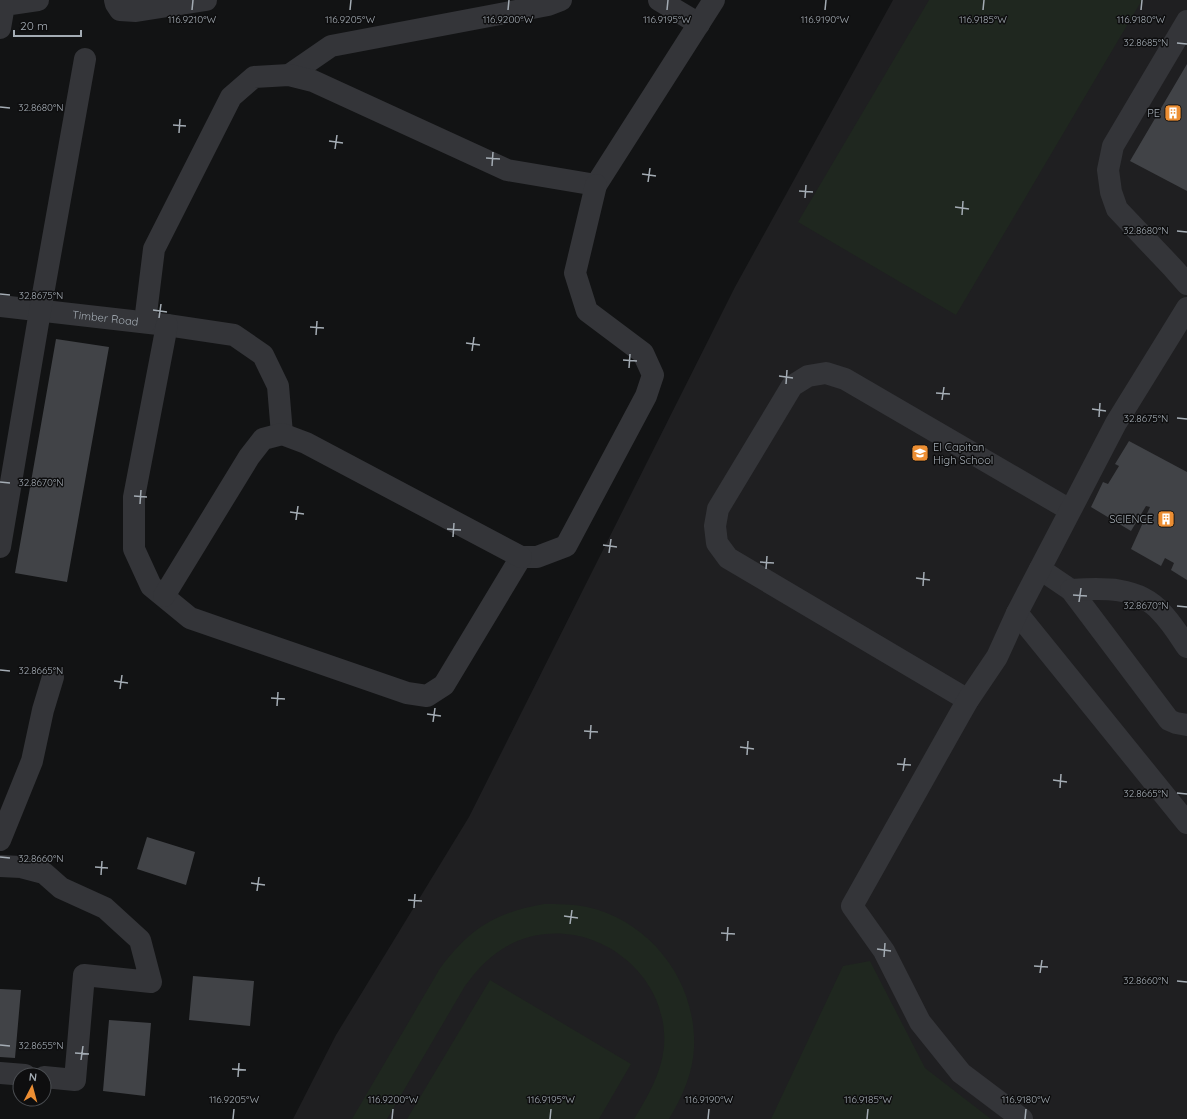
<svg xmlns="http://www.w3.org/2000/svg" width="1187" height="1119" font-family="Quicksand,sans-serif">
	<rect width="100%" height="100%" fill="#121314"/>
	<path fill="#1f1f21" d="M 893,0 L 1187,0 L 1187,1119 L 293,1119 L 336,1035 L 469,817 L 735,287 Z"/>
	<path fill="#1f271f" d="M 929,0 L 1142,0 L 956,315 L 798,222 Z
		M 544,904 C 558,904 573,904 587,907 C 651,921 697,982 694,1048 C 693,1073 682,1097 669,1119 L 634,1119 C 648,1096 661,1074 664,1047 C 670,969 586,911 515,942 C 493,952 479,967 465,986 L 387,1119 L 352,1119 L 439,970 C 469,929 494,913 544,904 Z
		M 870,961 L 925,1068 L 991,1119 L 771,1119 L 843,966 Z
		M 490,980 L 631,1064 L 599,1119 L 407,1119 Z"/>
	<path fill="#414347" d="M 1187,64 L 1187,191 L 1130,161 Z
		M 56,339 L 109,347 L 67,582 L 15,573 Z
		M 1129,441 L 1187,472 L 1187,580 L 1171,570 L 1174,563 L 1165,558 L 1161,566 L 1131,549 L 1150,507 L 1146,506 L 1131,531 L 1091,507 L 1103,482 L 1108,484 L 1119,466 L 1115,464 Z
		M 147,837 L 195,852 L 186,885 L 137,869 Z
		M 193,976 L 254,981 L 250,1026 L 189,1020 Z
		M 0,989 L 21,990 L 15,1058 L 0,1057 Z
		M 109,1020 L 151,1023 L 145,1096 L 103,1091 Z"/>
	<g fill="none" stroke-linecap="round" stroke-linejoin="round">
		<g stroke="#343539" stroke-width="22">
			<path d="M 115,0 L 116,4 L 120,10 L 136,11 L 206,0"/>
			<path d="M 659,0 L 699,24"/>
			<path d="M 1187,21 L 1113,146 L 1108,170 L 1111,192 L 1117,209 L 1173,268 L 1187,284"/>
			<path d="M 0,28 L 4,5 L 38,0"/>
			<path d="M 289,75 L 331,46 L 548,5 L 561,0"/>
			<path id="s1" d="M 0,306 L 167,325 L 234,335 L 263,355 L 278,386 L 282,434"/>
			<path d="M 145,322 L 154,249 L 231,97 L 254,77 L 289,75 L 313,81 L 507,170 L 596,185 L 714,0"/>
			<path d="M 167,325 L 134,497 L 134,549 L 151,586 L 190,618 L 407,693 L 427,696 L 444,685 L 521,557 L 537,557 L 566,546 L 646,396 L 653,375 L 643,353 L 587,311 L 575,273 L 596,185"/>
			<path d="M 0,547 L 40,311 L 85,59"/>
			<path d="M 1040,569 L 1071,590 L 1169,720 L 1176,723 L 1187,725"/>
			<path d="M 1071,590 C 1102,588 1138,586 1161,612 C 1171,622 1179,635 1187,647"/>
			<path d="M 164,596 L 249,457 L 263,439 L 282,434 L 306,443 L 521,557"/>
			<path d="M 1017,613 L 1187,823"/>
			<path d="M 968,700 L 728,558 L 717,543 L 715,526 L 718,509 L 792,386 L 808,376 L 826,373 L 845,379 L 1070,510"/>
			<path d="M 0,840 L 32,761 L 43,710 L 53,677"/>
			<path d="M 0,866 L 21,867 L 44,873 L 61,888 L 105,908 L 140,940 L 151,982 L 84,975 L 75,1080 L 44,1077"/>
			<path d="M 0,1073 L 25,1075"/>
			<path d="M 1022,1119 L 961,1073 L 920,1022 L 884,951 L 852,906 L 960,714 L 968,700 L 997,657 L 1017,613 L 1116,423 L 1187,308"/>
		</g>
	</g>
	<path fill="none" stroke="#a4acb4" stroke-width="1.5" d="M 192,10 L 193,0M 350,10 L 351,0M 508,10 L 509,0M 667,10 L 668,0M 825,10 L 826,0M 983,10 L 984,0M 1141,10 L 1142,0M 1177,43 L 1187,44M 0,107 L 10,108M 173,125 L 186,126M 179,133 L 180,119M 329,141 L 343,143M 335,149 L 337,135M 486,158 L 500,159M 492,166 L 493,152M 642,174 L 656,176M 648,182 L 650,168M 799,191 L 813,192M 805,198 L 806,185M 955,207 L 969,209M 962,215 L 963,201M 1177,231 L 1187,232M 0,294 L 10,295M 153,310 L 167,312M 159,318 L 161,304M 310,327 L 324,328M 316,335 L 317,321M 466,343 L 480,345M 472,351 L 474,337M 623,360 L 637,361M 629,368 L 630,354M 779,376 L 793,378M 786,384 L 787,370M 936,393 L 950,394M 942,400 L 944,387M 1092,409 L 1106,411M 1099,417 L 1100,403M 1177,418 L 1187,419M 0,482 L 10,483M 134,496 L 147,497M 140,504 L 141,490M 290,512 L 304,514M 296,520 L 298,506M 447,529 L 461,530M 453,537 L 454,523M 603,545 L 617,547M 609,553 L 611,539M 760,562 L 774,563M 766,569 L 767,556M 916,578 L 930,580M 923,586 L 924,572M 1073,595 L 1087,596M 1079,602 L 1081,588M 1177,606 L 1187,607M 0,670 L 10,671M 114,681 L 128,683M 120,689 L 122,675M 271,698 L 285,699M 277,706 L 278,692M 427,714 L 441,716M 433,722 L 435,708M 584,731 L 598,732M 590,739 L 591,725M 740,747 L 754,749M 747,755 L 748,741M 897,764 L 911,765M 903,771 L 905,758M 1053,780 L 1067,782M 1060,788 L 1061,774M 1177,793 L 1187,794M 0,857 L 10,858M 95,867 L 108,868M 101,875 L 102,861M 251,883 L 265,885M 257,891 L 259,877M 408,900 L 422,901M 414,908 L 415,894M 564,916 L 578,918M 570,924 L 572,910M 721,933 L 735,934M 727,941 L 728,927M 877,949 L 891,951M 884,957 L 885,943M 1034,966 L 1048,967M 1040,973 L 1042,960M 1177,981 L 1187,982M 0,1045 L 10,1046M 75,1053 L 89,1054M 81,1060 L 83,1046M 232,1069 L 246,1070M 238,1077 L 239,1063M 233,1119 L 234,1109M 392,1119 L 393,1109M 550,1119 L 551,1109M 708,1119 L 709,1109M 867,1119 L 868,1109M 1025,1119 L 1026,1109"/>
	<defs>
		<g id="building-square" transform="scale(0.9)"><rect x="-9" y="-9" width="18" height="18" rx="4" fill="#ec8e33" stroke="#0e0e0f"/><path d="M-4-6H4V6H1V3H-1V6H-4ZM-2.5-4.3h1.7v1.8h-1.7ZM.8-4.3h1.7v1.8H.8ZM-2.5-1h1.7V.8h-1.7ZM.8-1h1.7V.8H.8Z" fill="#fff"/></g>
		<g id="school-square" transform="scale(0.9)"><rect x="-9" y="-9" width="18" height="18" rx="4" fill="#ec8e33" stroke="#0e0e0f"/><path d="M0-5L7-2L0 1L-7-2ZM-4 1L0 2.5L4 1V4Q0 6-4 4Z" fill="#fff"/></g>
	</defs>
	<g fill-rule="evenodd">
		<use href="#building-square" x="1173" y="113"/>
		<use href="#school-square" x="920" y="453"/>
		<use href="#building-square" x="1166" y="519"/>
	</g>
	<g text-anchor="middle" dominant-baseline="central" stroke-width="3" stroke-linejoin="round" paint-order="stroke">
		<g font-size="11" fill="#a4acb4" stroke="#0e0e0f" text-anchor="end">
			<text x="1160" y="113">PE</text>
			<text x="933" y="447" text-anchor="start">El Capitan<tspan x="933" dy="13">High School</tspan></text>
			<text x="1153" y="519">SCIENCE</text>
		</g>
		<g font-size="11" fill="#a4acb4" stroke="#0e0e0f">
			<text stroke="none"><textPath href="#s1" startOffset="106">Timber Road</textPath></text>
		</g>
	</g>
	<g font-size="10" text-anchor="middle" fill="#a4acb4" stroke="#0e0e0f" stroke-width="3" stroke-linejoin="round" paint-order="stroke">
		<text x="192" y="23">116.9210°W</text>
		<text x="350" y="23">116.9205°W</text>
		<text x="508" y="23">116.9200°W</text>
		<text x="667" y="23">116.9195°W</text>
		<text x="825" y="23">116.9190°W</text>
		<text x="983" y="23">116.9185°W</text>
		<text x="1141" y="23">116.9180°W</text>
		<text x="1146" y="46">32.8685°N</text>
		<text x="41" y="111">32.8680°N</text>
		<text x="1146" y="234">32.8680°N</text>
		<text x="41" y="299">32.8675°N</text>
		<text x="1146" y="422">32.8675°N</text>
		<text x="41" y="486">32.8670°N</text>
		<text x="1146" y="609">32.8670°N</text>
		<text x="41" y="674">32.8665°N</text>
		<text x="1146" y="797">32.8665°N</text>
		<text x="41" y="862">32.8660°N</text>
		<text x="1146" y="984">32.8660°N</text>
		<text x="41" y="1049">32.8655°N</text>
		<text x="234" y="1103">116.9205°W</text>
		<text x="393" y="1103">116.9200°W</text>
		<text x="551" y="1103">116.9195°W</text>
		<text x="709" y="1103">116.9190°W</text>
		<text x="868" y="1103">116.9185°W</text>
		<text x="1026" y="1103">116.9180°W</text>
	</g>
	<g transform="translate(32 1087) rotate(6)"><circle r="19" fill="#0e0e0f" stroke="#4a4d51"/>
	<path d="M0-3L7 15L0 10L-7 15Z" fill="#ec8e33"/>
	<text y="-6" font-size="11" font-weight="bold" text-anchor="middle" fill="#a4acb4">N</text>
	</g>
	<path d="M14 30v6h67v-6" fill="none" stroke="#a4acb4" stroke-width="2"/>
	<text x="20" y="30" font-size="12" fill="#a4acb4" stroke="#0e0e0f" stroke-width="3" paint-order="stroke">20 m</text>
</svg>
